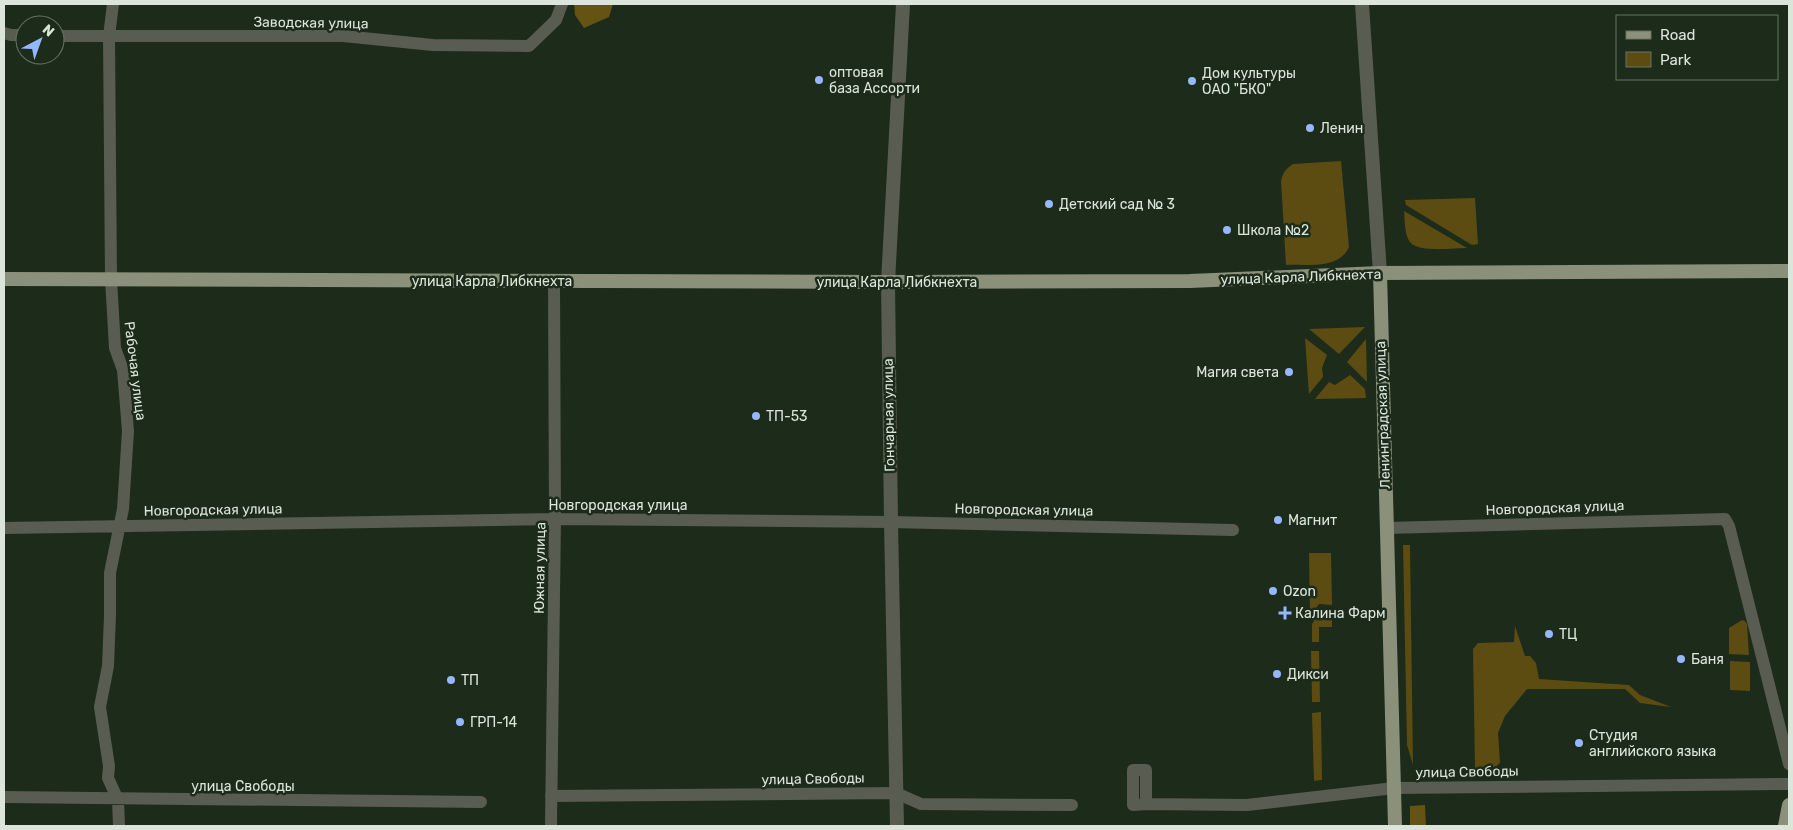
<svg xmlns="http://www.w3.org/2000/svg" width="1793" height="830" font-family="Rubik,sans-serif">
	<rect width="100%" height="100%" fill="#1c2b1a"/>
	<path fill="#5c4c12" d="M 1341,161 L 1349,247 C 1339,270 1307,264 1286,265 L 1281,181 C 1283,172 1286,169 1293,164 Z
		M 1475,198 L 1478,244 L 1472,245 L 1406,205 L 1405,200 Z
		M 1404,211 L 1467,248 C 1454,248 1418,253 1410,242 C 1404,234 1405,220 1404,211 Z
		M 1365,327 L 1339,354 L 1309,329 Z
		M 1305,338 L 1327,355 L 1322,368 L 1323,377 L 1309,394 Z
		M 1366,339 L 1367,382 L 1347,362 Z
		M 1350,375 L 1365,389 L 1366,398 L 1315,399 L 1329,382 L 1335,385 Z
		M 1403,545 L 1410,545 L 1413,765 L 1407,745 Z
		M 1309,553 L 1331,553 L 1332,605 L 1319,604 L 1310,616 Z
		M 1319,613 L 1332,614 L 1332,627 L 1319,627 L 1319,642 L 1312,642 L 1312,624 Z
		M 1742,620 L 1745,621 L 1747,624 L 1749,655 L 1729,654 L 1729,628 Z
		M 1515,626 L 1525,656 L 1530,656 L 1536,663 L 1539,679 L 1629,685 L 1640,695 L 1671,707 L 1640,703 L 1625,689 L 1527,689 L 1505,716 L 1498,733 L 1500,763 L 1493,769 L 1475,768 L 1473,649 L 1478,643 L 1514,642 Z
		M 1311,651 L 1319,651 L 1320,702 L 1312,702 Z
		M 1730,661 L 1750,662 L 1750,691 L 1730,690 Z
		M 1321,712 L 1322,780 L 1314,781 L 1312,713 Z"/>
	<path fill="#645312" d="M 574,4 L 613,4 L 609,17 L 584,28 L 575,15 Z
		M 1425,805 L 1426,826 L 1410,826 L 1410,806 Z"/>
	<g fill="none" stroke-linecap="round" stroke-linejoin="round">
		<path stroke="#595c51" stroke-width="12" d="M 113,4 L 109,36 L 111,279 L 115,348 L 123,370 L 128,431 L 123,509 L 110,573 L 110,615 L 108,666 L 100,707 L 109,766 L 108,778 L 118,800 L 119,826
			M 4,33 L 11,35 L 25,35
			M 55,36 L 343,36 L 433,45 L 529,46 L 556,20 L 562,4
			M 4,528 L 555,519 L 891,522 L 1233,530
			M 1387,528 L 1725,519 L 1729,526 L 1789,764
			M 551,796 L 896,793 L 921,804 L 1072,805
			M 4,797 L 481,802
			M 1146,804 L 1133,805 L 1133,770 L 1146,770 L 1146,804 L 1247,805 L 1394,788 L 1789,784
			M 551,826 L 555,519 L 554,281"/>
		<path stroke="#595c51" stroke-width="14" d="M 1362,4 L 1380,273
			M 897,826 L 891,522 L 888,282 L 903,4"/>
		<path stroke="#8b907b" stroke-width="14" d="M 1380,273 L 1395,826
			M 4,279 L 888,282 L 1190,281 L 1380,273 L 1789,271
			M 1785,826 L 1789,805"/>
	</g>
	<g fill="#94b7fd" stroke="#1c2b1a" stroke-width="2">
		<circle cx="819" cy="80" r="5"/>
		<circle cx="1192" cy="81" r="5"/>
		<circle cx="1310" cy="128" r="5"/>
		<circle cx="1049" cy="204" r="5"/>
		<circle cx="1227" cy="230" r="5"/>
		<circle cx="1289" cy="372" r="5"/>
		<circle cx="756" cy="416" r="5"/>
		<circle cx="1278" cy="520" r="5"/>
		<circle cx="1273" cy="591" r="5"/>
		<path d="M1282.5 605.5h5v5h5v5h-5v5h-5v-5h-5v-5h5z"/>
		<circle cx="1549" cy="634" r="5"/>
		<circle cx="1681" cy="659" r="5"/>
		<circle cx="1277" cy="674" r="5"/>
		<circle cx="451" cy="680" r="5"/>
		<circle cx="460" cy="722" r="5"/>
		<circle cx="1579" cy="743" r="5"/>
	</g>
	<g text-anchor="middle" dominant-baseline="central" stroke-width="5" stroke-linejoin="round" paint-order="stroke">
		<g font-size="14" fill="#dbe5da" stroke="#1c2b1a">
			<text transform="translate(311 23) rotate(1)">Заводская улица</text>
			<text transform="translate(1301 277) rotate(-2)">улица Карла Либкнехта</text>
			<text x="492" y="281">улица Карла Либкнехта</text>
			<text x="897" y="282">улица Карла Либкнехта</text>
			<text transform="translate(135 371) rotate(83)">Рабочая улица</text>
			<text transform="translate(889 415) rotate(-91)">Гончарная улица</text>
			<text transform="translate(1383 415) rotate(-92)">Ленинградская улица</text>
			<text x="618" y="505">Новгородская улица</text>
			<text transform="translate(1555 508) rotate(-2)">Новгородская улица</text>
			<text transform="translate(213 510) rotate(-1)">Новгородская улица</text>
			<text transform="translate(1024 510) rotate(1)">Новгородская улица</text>
			<text transform="translate(540 568) rotate(-89)">Южная улица</text>
			<text transform="translate(1467 772) rotate(-1)">улица Свободы</text>
			<text transform="translate(813 779) rotate(-1)">улица Свободы</text>
			<text x="243" y="786">улица Свободы</text>
		</g>
		<g font-size="14" fill="#dbe5da" stroke="#1c2b1a" text-anchor="start">
			<text x="829" y="72">оптовая<tspan x="829" dy="16">база Ассорти</tspan></text>
			<text x="1202" y="73">Дом культуры<tspan x="1202" dy="16">ОАО "БКО"</tspan></text>
			<text x="1320" y="128">Ленин</text>
			<text x="1059" y="204">Детский сад № 3</text>
			<text x="1237" y="230">Школа №2</text>
			<text x="1279" y="372" text-anchor="end">Магия света</text>
			<text x="766" y="416">ТП-53</text>
			<text x="1288" y="520">Магнит</text>
			<text x="1283" y="591">Ozon</text>
			<text x="1295" y="613">Калина Фарм</text>
			<text x="1559" y="634">ТЦ</text>
			<text x="1691" y="659">Баня</text>
			<text x="1287" y="674">Дикси</text>
			<text x="461" y="680">ТП</text>
			<text x="470" y="722">ГРП-14</text>
			<text x="1589" y="735">Студия<tspan x="1589" dy="16">английского языка</tspan></text>
		</g>
	</g>
	<rect width="1793" height="830" fill="none" stroke="#dbe5da" stroke-width="10"/>
	<rect x="1616" y="15" width="162" height="65" fill="#1c2b1a" stroke="#687567"/>
	<rect x="1626" y="31" width="25" height="8" fill="#8b907b" stroke="#687567"/>
	<text x="1660" y="40" font-size="15" fill="#dbe5da">Road</text>
	<rect x="1626" y="52" width="25" height="15" fill="#5c4c12" stroke="#687567"/>
	<text x="1660" y="65" font-size="15" fill="#dbe5da">Park</text>
	<g transform="translate(40 40) rotate(41)"><circle r="24" fill="#1c2b1a" stroke="#687567"/>
	<path d="M0-4L9 19L0 12L-9 19Z" fill="#94b7fd"/>
	<text y="-8" font-size="14" font-weight="bold" text-anchor="middle" fill="#dbe5da">N</text>
	</g>
</svg>
